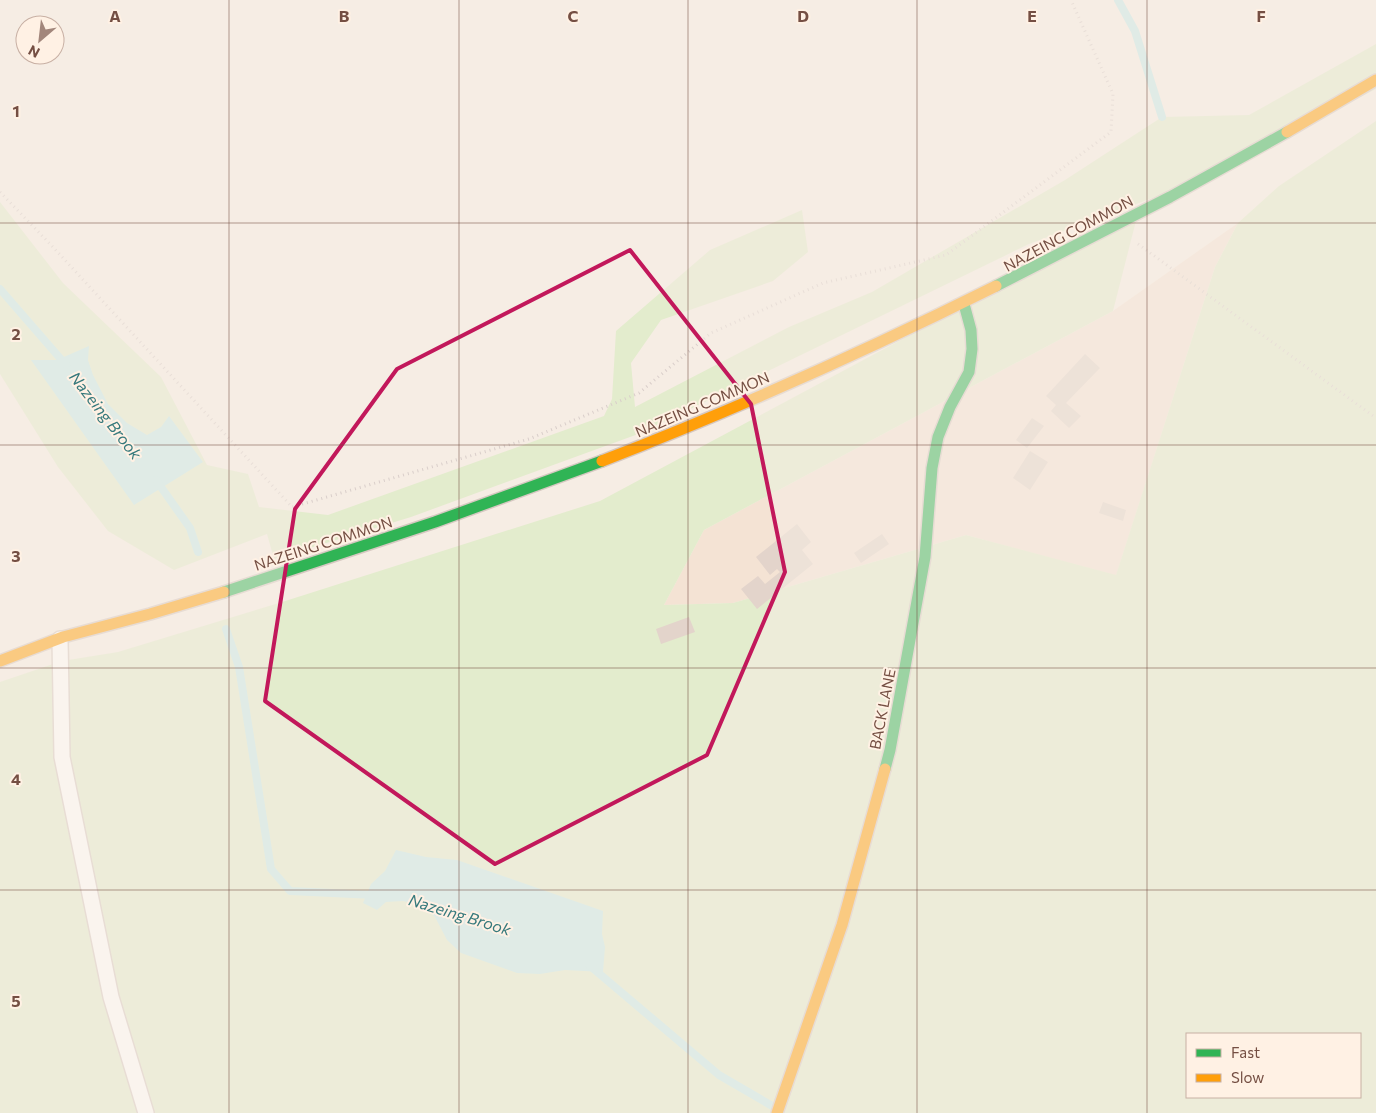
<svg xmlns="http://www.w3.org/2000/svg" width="1376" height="1113" font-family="Commissioner,sans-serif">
	<rect width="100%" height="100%" fill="#f6ede4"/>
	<path fill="#f4e3d4" d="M 1238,223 L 1215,267 L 1116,576 L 966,535 L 733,603 L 664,605 L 704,530 L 1113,311 Z"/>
	<path fill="#e3eccd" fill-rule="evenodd" d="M 1376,44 L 1376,89 L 1198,181 L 1029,244 L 641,433 L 411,517 L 274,559 L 267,534 L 174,570 L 108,531 L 58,467 L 0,374 L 0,202 L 63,283 L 161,377 L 207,465 L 248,474 L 259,507 L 328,515 L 604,416 L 612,399 L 616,331 L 710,250 L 802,210 L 808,252 L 773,281 L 661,320 L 631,363 L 635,407 L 789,327 L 872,292 L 1065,180 L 1162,117 L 1249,115 Z
		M 1376,121 L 1376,1113 L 0,1113 L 0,682 L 62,661 L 118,652 L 279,603 L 600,501 L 1138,213 L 1113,311 L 704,530 L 664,605 L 733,603 L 966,535 L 1116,575 L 1215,267 L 1238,223 L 1279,186 ZM 1187,1034 L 1360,1034 L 1360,1097 L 1187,1097 Z"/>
	<path fill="#c5e9e8" d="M 89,346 L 88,360 L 93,375 L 108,404 L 127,423 L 147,435 L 161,427 L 169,416 L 203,462 L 134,505 L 31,360 L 57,360 Z
		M 396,850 L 426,857 L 457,860 L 603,911 L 602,934 L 605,947 L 603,972 L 565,970 L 540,974 L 517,973 L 461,953 L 447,940 L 435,917 L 424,906 L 403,901 L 386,902 L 377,910 L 363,903 L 371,884 L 385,871 Z"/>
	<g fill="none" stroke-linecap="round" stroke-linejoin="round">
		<path stroke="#c5e9e8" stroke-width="8" d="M 1118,0 L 1135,31 L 1162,117
			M 0,289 L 66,365
			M 156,480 L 190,528 L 198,552
			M 226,629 L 239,667 L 271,869 L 290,891 L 374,895
			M 589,965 L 719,1075 L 774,1107"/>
	</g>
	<path fill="#e3d4cb" d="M 1085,354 L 1100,368 L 1066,403 L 1081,416 L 1069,428 L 1051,411 L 1056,405 L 1046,396 Z
		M 1032,418 L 1044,426 L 1027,448 L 1016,440 Z
		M 1030,451 L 1048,462 L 1030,490 L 1013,478 Z
		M 1103,502 L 1126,510 L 1123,521 L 1099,513 Z
		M 797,524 L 811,542 L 802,550 L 813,564 L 757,609 L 741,589 L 758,576 L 765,584 L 780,572 L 777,569 L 770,575 L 756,557 Z
		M 882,534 L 889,544 L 861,563 L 854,553 Z
		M 689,617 L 695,632 L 661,644 L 656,629 Z"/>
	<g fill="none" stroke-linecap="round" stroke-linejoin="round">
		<g stroke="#d7cac2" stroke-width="18">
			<path id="lane" d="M 60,639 L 62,757 L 111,997 L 146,1113"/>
		</g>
		<g stroke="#d6c8c1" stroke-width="14">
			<path id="fast" d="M 996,286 L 1170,197 L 1287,132
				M 224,592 L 435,522 L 602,461
				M 885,769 L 890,750 L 925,557 L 932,468 L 938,437 L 950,407 L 969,372 L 972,349 L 971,330 L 964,304"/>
		</g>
		<g stroke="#d6c8c1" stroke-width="14">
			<path id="slow" d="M 1287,132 L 1376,80
				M 602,461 C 736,409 868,350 996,286
				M 0,661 L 63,637 L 150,614 L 224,592
				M 777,1113 L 842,925 L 885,769"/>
		</g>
		<path stroke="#d9ceca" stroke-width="3" stroke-dasharray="1 4" stroke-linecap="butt" d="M 0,192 L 52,246 L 292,507 L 529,439 L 639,393 L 711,333 L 823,283 L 946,255 L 1111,132 L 1113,94 L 1071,0
			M 1138,244 L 1376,418"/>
		<use href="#lane" stroke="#fefcfb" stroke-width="15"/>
		<use href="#fast" stroke="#30b455" stroke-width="11"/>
		<use href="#slow" stroke="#ff9f0a" stroke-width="11"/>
	</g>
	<path d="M0 0H1376V1113H0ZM 630,250 L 751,404 L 785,572 L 707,755 L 495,864 L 265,701 L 295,509 L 397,369 Z" fill="#f6ede4" fill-opacity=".55" fill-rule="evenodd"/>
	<path fill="none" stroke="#c2185b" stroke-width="4" stroke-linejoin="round" d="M 630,250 L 751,404 L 785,572 L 707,755 L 495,864 L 265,701 L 295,509 L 397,369 Z"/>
	<path fill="none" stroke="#754f43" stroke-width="1" stroke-opacity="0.55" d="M 229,0 L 229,1113M 459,0 L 459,1113M 688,0 L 688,1113M 917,0 L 917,1113M 1147,0 L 1147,1113M 0,223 L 1376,223M 0,445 L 1376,445M 0,668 L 1376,668M 0,890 L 1376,890"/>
	<g text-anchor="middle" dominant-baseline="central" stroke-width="4" stroke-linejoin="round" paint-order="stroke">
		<g font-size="15" fill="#754f43" stroke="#fff1e4">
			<text transform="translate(1068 233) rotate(-28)">NAZEING COMMON</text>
			<text transform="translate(702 404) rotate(-23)">NAZEING COMMON</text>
			<text transform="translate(323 543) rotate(-18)">NAZEING COMMON</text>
			<text transform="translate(882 709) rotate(-79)">BACK LANE</text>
		</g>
		<g font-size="16" font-style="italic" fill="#36797c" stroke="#fff1e4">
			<text transform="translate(106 415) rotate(52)">Nazeing Brook</text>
			<text transform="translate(460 914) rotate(17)">Nazeing Brook</text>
		</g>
	</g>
	<g font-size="16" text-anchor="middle" font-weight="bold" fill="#754f43" stroke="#fff1e4" stroke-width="4" stroke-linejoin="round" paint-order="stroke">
		<text x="115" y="22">A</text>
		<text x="344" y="22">B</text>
		<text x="573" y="22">C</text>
		<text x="803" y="22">D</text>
		<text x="1032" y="22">E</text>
		<text x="1261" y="22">F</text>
		<text x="16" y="117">1</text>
		<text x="16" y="340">2</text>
		<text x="16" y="562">3</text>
		<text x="16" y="785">4</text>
		<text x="16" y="1007">5</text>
	</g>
	<rect x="1186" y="1033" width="175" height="65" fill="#fff1e4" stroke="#c8b0a4"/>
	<rect x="1196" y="1049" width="25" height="8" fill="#30b455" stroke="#c8b0a4"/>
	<text x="1231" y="1058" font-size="15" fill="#754f43">Fast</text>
	<rect x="1196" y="1074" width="25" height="8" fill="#ff9f0a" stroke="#c8b0a4"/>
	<text x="1231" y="1083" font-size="15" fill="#754f43">Slow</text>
	<g transform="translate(40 40) rotate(208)"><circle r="24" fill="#fff1e4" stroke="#c8b0a4"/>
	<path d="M0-4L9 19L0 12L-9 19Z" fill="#a2867b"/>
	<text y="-8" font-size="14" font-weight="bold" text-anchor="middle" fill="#754f43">N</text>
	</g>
</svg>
